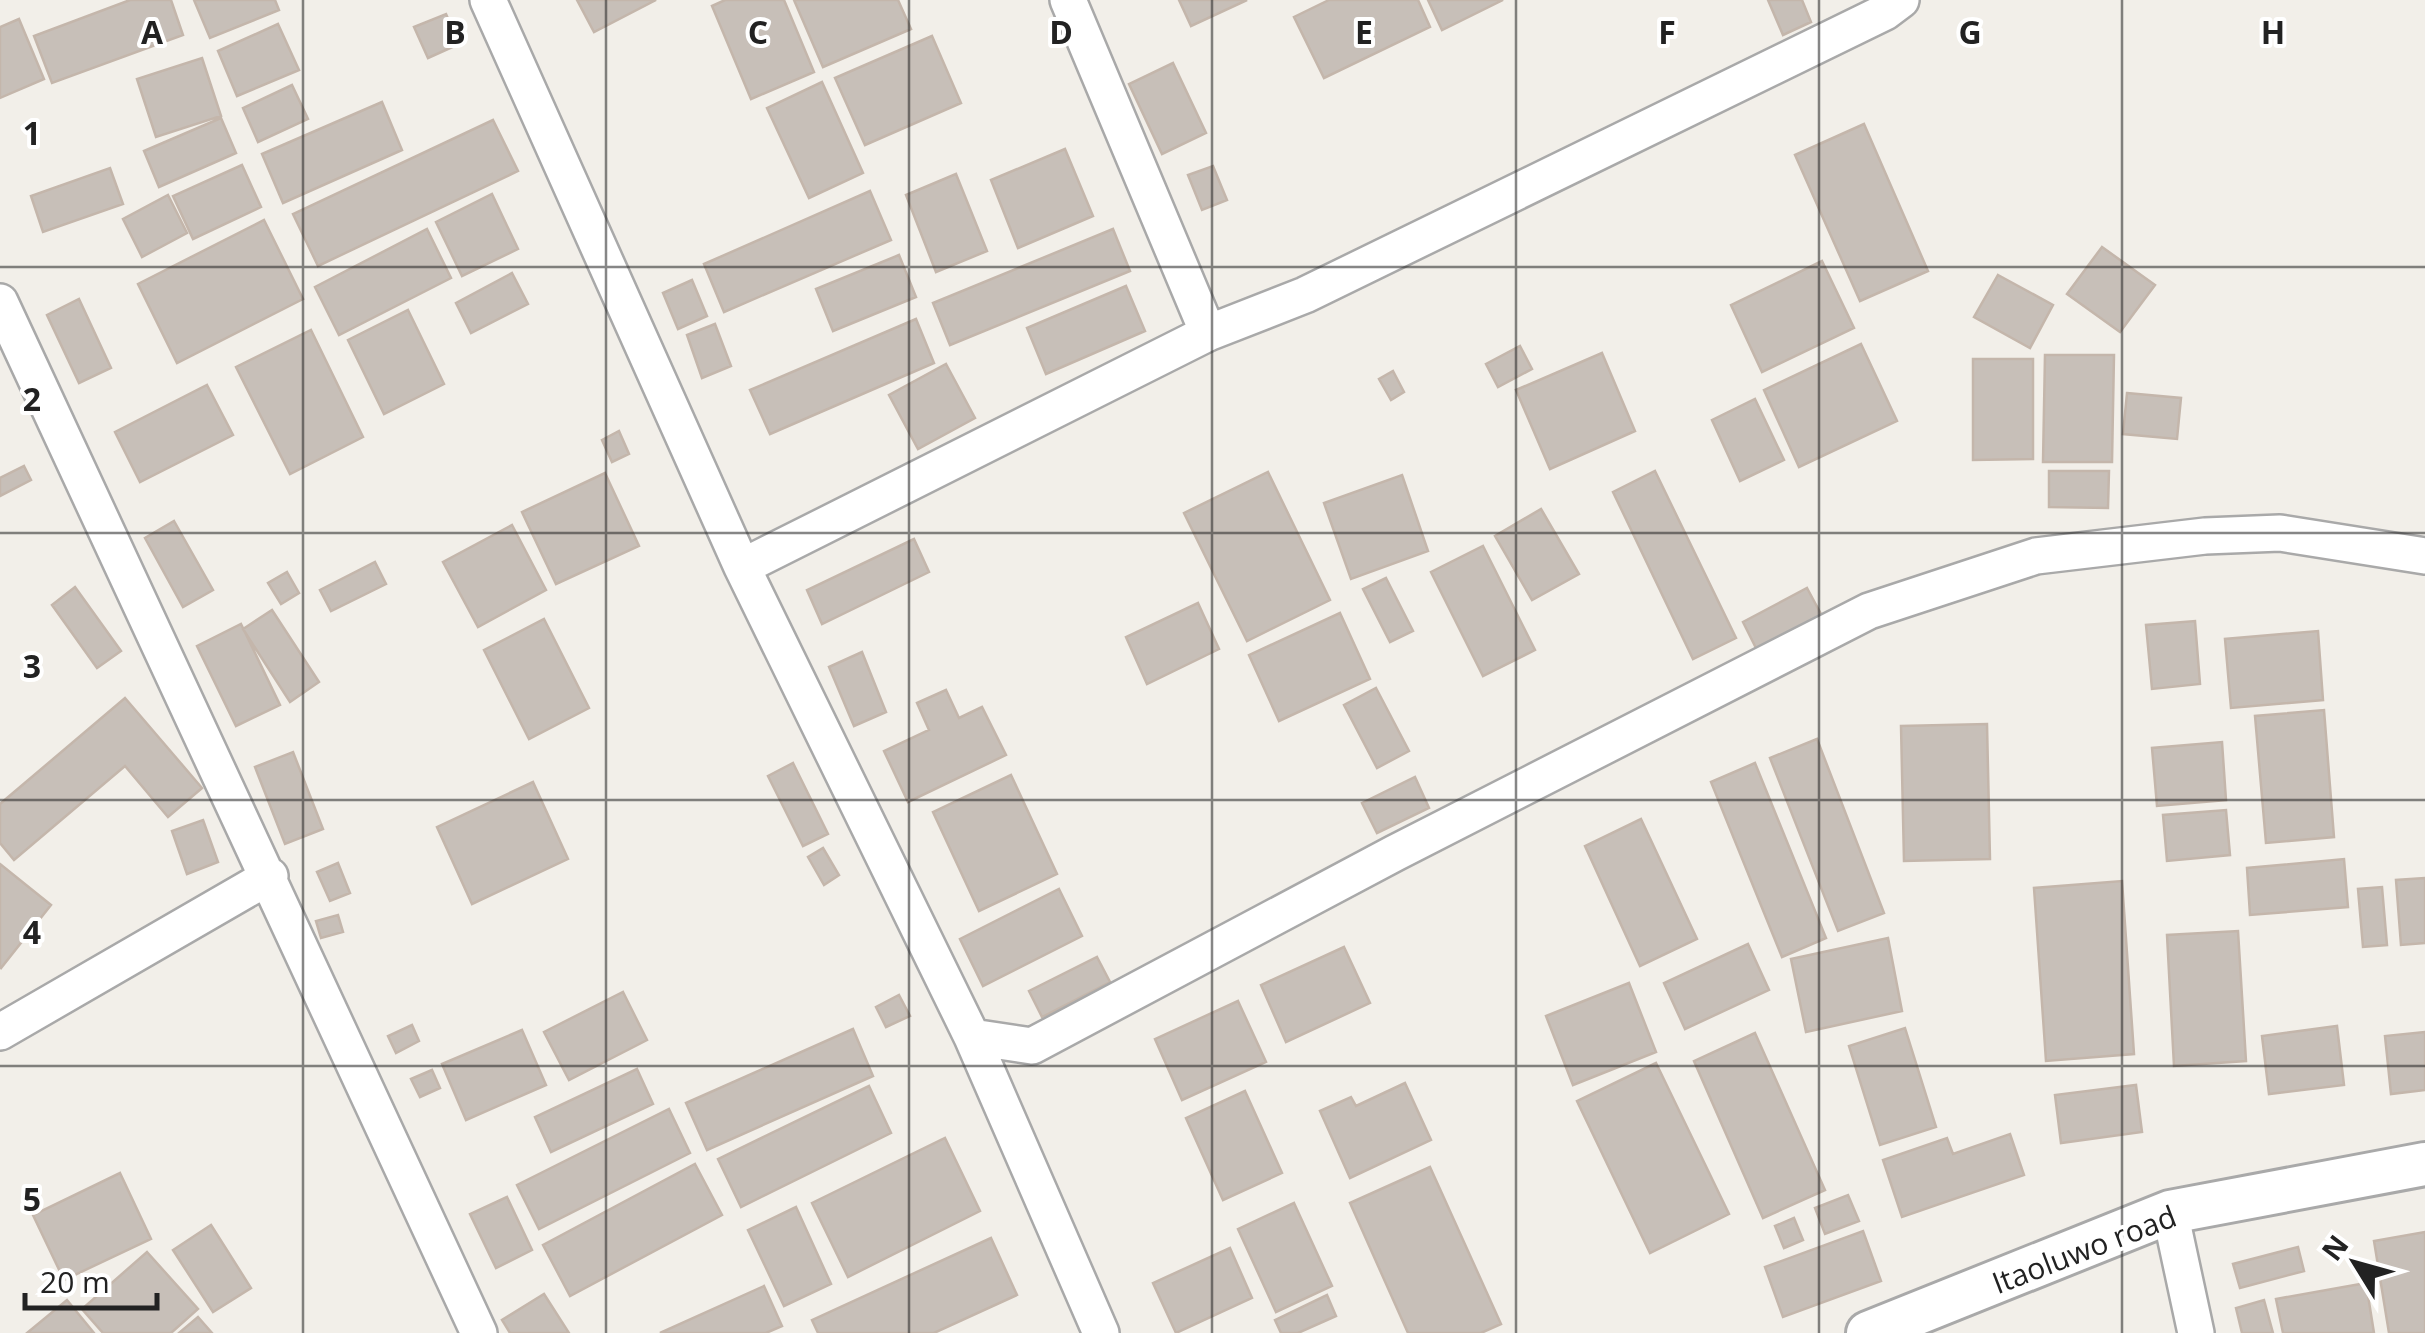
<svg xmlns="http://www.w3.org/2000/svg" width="2425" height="1333" font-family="'Open Sans',sans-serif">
	<rect width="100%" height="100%" fill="#f2efe9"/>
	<path fill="#c7bfb8" stroke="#c4b6ab" stroke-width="2.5" d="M 130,0 L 171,0 L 183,35 L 52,83 L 34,36 Z
		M 194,0 L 275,0 L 279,10 L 210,38 Z
		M 577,0 L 656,0 L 594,32 Z
		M 725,0 L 784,0 L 814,72 L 751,99 L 712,6 Z
		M 794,0 L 898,0 L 911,29 L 823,67 Z
		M 1179,0 L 1247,0 L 1191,26 Z
		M 1329,0 L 1418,0 L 1430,27 L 1324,78 L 1294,17 Z
		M 1428,0 L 1503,0 L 1442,30 Z
		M 1768,0 L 1802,0 L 1811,22 L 1783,35 Z
		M 446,14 L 459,44 L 428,58 L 414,27 Z
		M 19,19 L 44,79 L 0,98 L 0,27 Z
		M 278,24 L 299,70 L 237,96 L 218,51 Z
		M 932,36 L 961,103 L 865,145 L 835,78 Z
		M 202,58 L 221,116 L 156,137 L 137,79 Z
		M 1173,63 L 1206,133 L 1162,154 L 1129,84 Z
		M 822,82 L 863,173 L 809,198 L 767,108 Z
		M 292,85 L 308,119 L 258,142 L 243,108 Z
		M 382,102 L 402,150 L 283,203 L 262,154 Z
		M 221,118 L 236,153 L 159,187 L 144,151 Z
		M 493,120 L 518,171 L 318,266 L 293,214 Z
		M 1864,124 L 1928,271 L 1860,301 L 1795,155 Z
		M 1065,149 L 1093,216 L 1018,248 L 991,180 Z
		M 242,165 L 261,207 L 193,239 L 173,196 Z
		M 1213,166 L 1227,200 L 1202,210 L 1188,175 Z
		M 110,168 L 123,204 L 43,232 L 31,196 Z
		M 956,174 L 987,251 L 936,272 L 906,195 Z
		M 870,191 L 891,240 L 724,312 L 704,264 Z
		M 492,194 L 518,249 L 462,276 L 436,222 Z
		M 168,195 L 187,233 L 142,257 L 123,219 Z
		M 264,220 L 303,299 L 177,363 L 138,284 Z
		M 427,229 L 451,278 L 339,335 L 315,287 Z
		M 1113,229 L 1130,271 L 950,345 L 933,303 Z
		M 2102,247 L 2155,285 L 2120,332 L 2067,294 Z
		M 899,255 L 916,297 L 833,331 L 816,289 Z
		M 1822,261 L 1854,328 L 1762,372 L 1731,305 Z
		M 512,273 L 528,304 L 471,333 L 456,303 Z
		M 1998,275 L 2053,305 L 2030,348 L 1974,317 Z
		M 692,280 L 707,316 L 678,329 L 663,293 Z
		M 1126,286 L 1145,331 L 1046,374 L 1027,328 Z
		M 79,299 L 111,368 L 79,383 L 47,315 Z
		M 408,310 L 444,384 L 384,414 L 348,340 Z
		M 916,319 L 934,363 L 770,434 L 750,390 Z
		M 715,324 L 731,366 L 702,378 L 687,335 Z
		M 311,330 L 363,437 L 290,474 L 236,367 Z
		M 1861,344 L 1897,421 L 1799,467 L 1764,390 Z
		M 1520,346 L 1532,369 L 1498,387 L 1486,364 Z
		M 1602,353 L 1635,431 L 1550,469 L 1516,390 Z
		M 2045,355 L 2114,355 L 2112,462 L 2043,462 Z
		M 1973,359 L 2033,359 L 2033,459 L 1973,460 Z
		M 946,364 L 975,418 L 918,449 L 889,395 Z
		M 1393,371 L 1404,392 L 1391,400 L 1379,379 Z
		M 207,385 L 233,435 L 140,482 L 115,432 Z
		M 2127,393 L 2181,398 L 2177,439 L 2123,434 Z
		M 1755,399 L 1784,460 L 1740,481 L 1712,420 Z
		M 619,431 L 629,454 L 612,462 L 602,440 Z
		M 24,466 L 31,480 L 0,496 L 0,478 Z
		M 1655,471 L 1736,638 L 1693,659 L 1613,492 Z
		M 2049,471 L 2109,471 L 2108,508 L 2049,507 Z
		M 1268,472 L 1330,600 L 1247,641 L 1184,513 Z
		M 605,473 L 639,546 L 556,584 L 522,512 Z
		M 1402,475 L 1428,551 L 1351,579 L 1324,503 Z
		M 1541,509 L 1579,574 L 1532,600 L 1495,536 Z
		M 174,521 L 213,590 L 183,607 L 145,538 Z
		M 512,525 L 546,590 L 478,627 L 443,562 Z
		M 914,539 L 929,572 L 822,624 L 807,590 Z
		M 1483,546 L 1535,650 L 1483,676 L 1431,572 Z
		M 375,562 L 386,584 L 331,611 L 320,590 Z
		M 287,572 L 299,593 L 281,604 L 268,583 Z
		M 1386,578 L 1413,631 L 1390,642 L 1363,589 Z
		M 75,587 L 121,651 L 97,668 L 52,605 Z
		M 1807,588 L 1822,616 L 1757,650 L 1743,622 Z
		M 1198,603 L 1219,649 L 1147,684 L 1126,637 Z
		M 272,610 L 319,682 L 290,702 L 243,629 Z
		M 1340,613 L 1370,679 L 1279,721 L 1249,655 Z
		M 544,619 L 589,708 L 529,739 L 484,650 Z
		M 2195,621 L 2200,684 L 2152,689 L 2146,625 Z
		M 241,624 L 280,705 L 236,726 L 197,646 Z
		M 2318,631 L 2323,700 L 2231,708 L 2225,639 Z
		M 862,652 L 886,712 L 854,726 L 829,667 Z
		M 1376,688 L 1409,751 L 1377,768 L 1344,705 Z
		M 946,690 L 959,718 L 982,707 L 1006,755 L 908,802 L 884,751 L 929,730 L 917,703 Z
		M 125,698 L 202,788 L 168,817 L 125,766 L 14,860 L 0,843 L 0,804 Z
		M 2324,710 L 2334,837 L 2266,843 L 2255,716 Z
		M 1987,724 L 1990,859 L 1904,861 L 1901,726 Z
		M 1817,739 L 1884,913 L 1838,931 L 1770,758 Z
		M 2222,742 L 2226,800 L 2157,806 L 2152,748 Z
		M 293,752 L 323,829 L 285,844 L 255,767 Z
		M 793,763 L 828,834 L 803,846 L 768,776 Z
		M 1755,763 L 1826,938 L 1782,957 L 1711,782 Z
		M 1011,775 L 1057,874 L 979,911 L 933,812 Z
		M 1415,777 L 1429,808 L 1377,833 L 1362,803 Z
		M 533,782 L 568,859 L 472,904 L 437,827 Z
		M 2226,810 L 2230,855 L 2167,861 L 2163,815 Z
		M 1641,819 L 1697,939 L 1640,966 L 1585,846 Z
		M 203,820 L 218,862 L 187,874 L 172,831 Z
		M 823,848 L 839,875 L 824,885 L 808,857 Z
		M 2344,859 L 2348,907 L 2250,915 L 2247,868 Z
		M 338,863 L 350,893 L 330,901 L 317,872 Z
		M 0,864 L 51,905 L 1,968 L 0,967 Z
		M 2425,878 L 2425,943 L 2401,945 L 2396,880 Z
		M 2122,881 L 2134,1054 L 2046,1061 L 2034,888 Z
		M 2382,887 L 2387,945 L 2363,947 L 2358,889 Z
		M 1059,889 L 1082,936 L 983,986 L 960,939 Z
		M 338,915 L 343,932 L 321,938 L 316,921 Z
		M 2238,931 L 2246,1061 L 2174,1066 L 2167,935 Z
		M 1888,938 L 1902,1011 L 1806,1032 L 1791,959 Z
		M 1748,944 L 1769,990 L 1685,1029 L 1664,983 Z
		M 1344,947 L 1370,1003 L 1286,1042 L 1261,985 Z
		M 1097,957 L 1110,982 L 1042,1017 L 1029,991 Z
		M 1629,983 L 1656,1052 L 1573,1085 L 1546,1016 Z
		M 623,992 L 647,1040 L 569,1080 L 544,1032 Z
		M 899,995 L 910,1016 L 886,1027 L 876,1007 Z
		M 1238,1001 L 1266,1062 L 1182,1100 L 1155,1039 Z
		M 412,1025 L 419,1041 L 396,1053 L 388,1036 Z
		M 2337,1026 L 2344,1085 L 2269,1094 L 2262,1036 Z
		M 1905,1028 L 1936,1127 L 1880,1145 L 1849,1046 Z
		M 853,1029 L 873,1076 L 707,1150 L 686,1103 Z
		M 522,1030 L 546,1085 L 466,1120 L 442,1064 Z
		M 2425,1032 L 2425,1090 L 2391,1094 L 2385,1036 Z
		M 1755,1033 L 1825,1190 L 1763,1218 L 1694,1061 Z
		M 1656,1063 L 1729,1214 L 1650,1253 L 1577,1101 Z
		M 637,1069 L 653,1104 L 551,1152 L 535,1117 Z
		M 432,1070 L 440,1088 L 420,1097 L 411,1079 Z
		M 1405,1083 L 1431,1140 L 1350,1178 L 1320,1111 L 1351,1097 L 1356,1106 Z
		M 2136,1085 L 2142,1132 L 2061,1143 L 2055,1095 Z
		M 869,1086 L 891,1133 L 741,1207 L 718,1159 Z
		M 1245,1091 L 1282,1173 L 1223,1200 L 1186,1118 Z
		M 669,1109 L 690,1153 L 539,1229 L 517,1185 Z
		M 2010,1134 L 2024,1175 L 1902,1217 L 1883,1160 L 1947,1138 L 1953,1154 Z
		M 945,1138 L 980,1211 L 848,1277 L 812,1203 Z
		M 695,1164 L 722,1215 L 570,1296 L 543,1245 Z
		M 1430,1167 L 1501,1324 L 1481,1333 L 1408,1333 L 1350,1203 Z
		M 120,1173 L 151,1239 L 64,1280 L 33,1215 Z
		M 1848,1195 L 1859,1221 L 1825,1234 L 1815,1208 Z
		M 507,1197 L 532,1250 L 496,1268 L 470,1214 Z
		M 1294,1203 L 1332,1286 L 1276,1312 L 1238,1229 Z
		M 796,1207 L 831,1284 L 784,1306 L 748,1230 Z
		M 1794,1218 L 1803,1240 L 1784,1248 L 1775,1226 Z
		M 211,1225 L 251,1288 L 213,1312 L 173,1250 Z
		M 1863,1231 L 1881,1281 L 1783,1317 L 1765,1267 Z
		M 2425,1232 L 2425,1333 L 2389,1333 L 2374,1241 Z
		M 991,1238 L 1017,1295 L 934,1333 L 818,1333 L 812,1320 Z
		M 2298,1247 L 2304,1271 L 2240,1288 L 2233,1264 Z
		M 1230,1248 L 1252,1298 L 1176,1333 L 1153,1283 Z
		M 147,1252 L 198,1309 L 171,1333 L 103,1333 L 82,1309 Z
		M 2366,1283 L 2374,1333 L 2283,1333 L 2276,1299 Z
		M 764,1286 L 782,1326 L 766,1333 L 660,1333 Z
		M 544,1294 L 569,1333 L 510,1333 L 502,1320 Z
		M 1327,1295 L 1336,1316 L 1298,1333 L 1281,1333 L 1275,1320 Z
		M 67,1300 L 94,1333 L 27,1333 Z
		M 2264,1300 L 2273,1333 L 2242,1333 L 2236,1308 Z
		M 198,1317 L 212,1333 L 179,1333 Z"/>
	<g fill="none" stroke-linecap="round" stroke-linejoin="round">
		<g stroke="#a9a9a9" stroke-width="40">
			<path id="minor" d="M 488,0 L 742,567 L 972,1037 L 1101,1333
				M 1068,0 L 1208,333
				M 0,302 L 479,1333
				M 742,567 L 1208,333 L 1305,295 L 1885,12 L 1901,0
				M 0,1032 L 270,876
				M 972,1037 L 1032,1046 L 1395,853 L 1869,611 L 2036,556 L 2205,536 L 2280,533 L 2425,556
				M 2170,1212 L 2196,1333"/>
		</g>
		<g stroke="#a9a9a9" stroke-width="48">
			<path id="tertiary" d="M 1868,1333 L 2170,1212 L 2425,1164"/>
		</g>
		<use href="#minor" stroke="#fff" stroke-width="35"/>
		<use href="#tertiary" stroke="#fff" stroke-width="42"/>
	</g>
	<path fill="none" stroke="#222" stroke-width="2.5" stroke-opacity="0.55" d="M 303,0 L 303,1333M 606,0 L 606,1333M 909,0 L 909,1333M 1212,0 L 1212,1333M 1516,0 L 1516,1333M 1819,0 L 1819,1333M 2122,0 L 2122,1333M 0,267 L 2425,267M 0,533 L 2425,533M 0,800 L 2425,800M 0,1066 L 2425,1066"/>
	<g text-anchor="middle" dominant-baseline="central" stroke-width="8" stroke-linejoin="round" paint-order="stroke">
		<g font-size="30" fill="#222" stroke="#fff">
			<text transform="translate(2084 1249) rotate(-21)">Itaoluwo road</text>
		</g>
	</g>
	<g font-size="32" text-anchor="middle" font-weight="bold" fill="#222" stroke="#fff" stroke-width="8" stroke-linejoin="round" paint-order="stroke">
		<text x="152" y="44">A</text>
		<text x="455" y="44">B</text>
		<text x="758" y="44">C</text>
		<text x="1061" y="44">D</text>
		<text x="1364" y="44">E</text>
		<text x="1667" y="44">F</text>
		<text x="1970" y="44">G</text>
		<text x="2273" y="44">H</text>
		<text x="32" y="145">1</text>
		<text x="32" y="411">2</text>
		<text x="32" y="678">3</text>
		<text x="32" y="944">4</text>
		<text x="32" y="1211">5</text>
	</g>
	<g transform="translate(2355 1263) rotate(307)" stroke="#ffffff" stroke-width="8" paint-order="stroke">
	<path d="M0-8L18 38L0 25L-18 38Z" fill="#222222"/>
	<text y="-15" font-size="28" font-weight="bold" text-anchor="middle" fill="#222222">N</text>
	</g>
	<path d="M25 1293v15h132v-15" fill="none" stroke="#222222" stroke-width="5"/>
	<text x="40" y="1293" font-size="30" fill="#222222" stroke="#ffffff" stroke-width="8" paint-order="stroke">20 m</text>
</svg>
